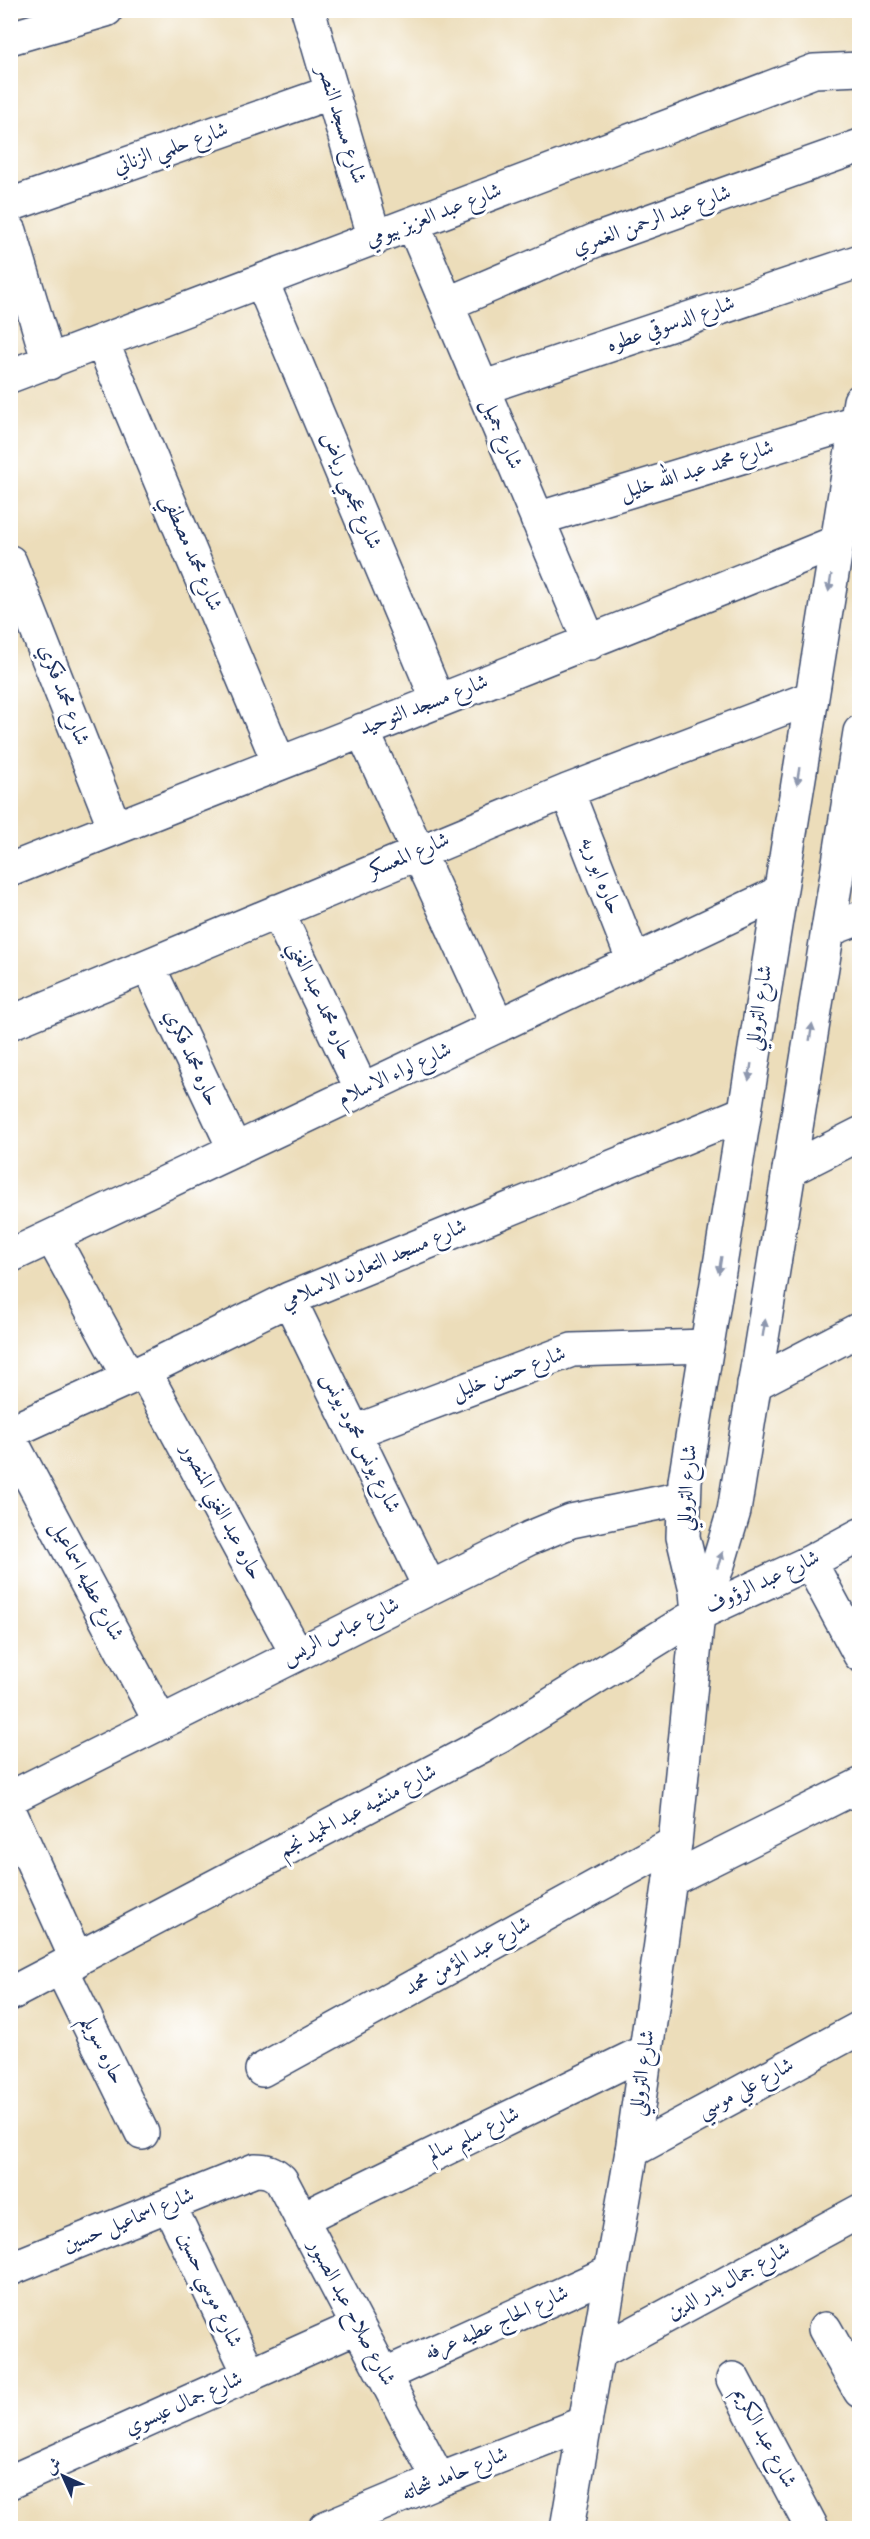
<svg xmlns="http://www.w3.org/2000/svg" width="870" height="2539" font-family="'Sorts Mill Goudy',Amiri,serif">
	<rect width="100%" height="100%" fill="#fff"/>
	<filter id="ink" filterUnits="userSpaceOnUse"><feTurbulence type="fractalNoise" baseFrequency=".0167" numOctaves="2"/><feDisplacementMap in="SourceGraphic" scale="12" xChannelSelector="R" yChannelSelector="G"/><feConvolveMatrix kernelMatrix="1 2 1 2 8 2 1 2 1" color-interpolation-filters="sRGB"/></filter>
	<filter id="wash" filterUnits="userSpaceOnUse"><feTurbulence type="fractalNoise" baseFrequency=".008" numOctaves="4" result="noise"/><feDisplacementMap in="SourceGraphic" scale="24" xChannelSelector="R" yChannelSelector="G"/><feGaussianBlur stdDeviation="1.35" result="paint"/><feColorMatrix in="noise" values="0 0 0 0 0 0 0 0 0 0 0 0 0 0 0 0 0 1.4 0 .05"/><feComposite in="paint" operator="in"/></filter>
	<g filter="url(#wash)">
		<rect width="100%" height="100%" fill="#ecddba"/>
	</g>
	<g filter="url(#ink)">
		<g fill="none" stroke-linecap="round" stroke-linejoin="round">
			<g stroke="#3a496c" stroke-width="36">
				<path id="minor" d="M 308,10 L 375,239
					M 10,38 L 106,10
					M 10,205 L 332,92
					M 413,224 L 590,643
					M 10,231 L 49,363
					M 262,282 L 438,701
					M 447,304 L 596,240 L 860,146
					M 102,342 L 279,763
					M 10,376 L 814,71 L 860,69
					M 482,388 L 860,261
					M 537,519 L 856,422
					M 10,562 L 115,828
					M 362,730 L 498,1026
					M 567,791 L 634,962
					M 10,870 C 286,760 563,654 837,542
					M 277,911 L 362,1090
					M 828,930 L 860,918
					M 148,966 L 235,1150
					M 10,1023 L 567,791 L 811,698
					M 789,1170 L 860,1134
					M 52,1237 L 129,1378
					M 10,1256 L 779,893
					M 289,1299 L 430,1588
					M 144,1371 L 297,1654
					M 754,1384 L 860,1329
					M 10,1432 L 129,1378 L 289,1299 L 744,1113
					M 354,1432 L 572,1350 L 707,1346
					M 10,1439 L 161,1723
					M 810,1562 L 860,1655
					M 10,1798 L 530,1538 L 571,1521 L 683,1498
					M 10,1812 L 77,1960
					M 670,1880 L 860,1785
					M 61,1968 L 142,2133
					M 10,1994 L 499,1737 L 698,1614 L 810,1562 L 860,1535
					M 262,2070 L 675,1843
					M 632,2151 L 860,2028
					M 169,2205 L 250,2375
					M 301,2219 L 646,2051
					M 10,2269 L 255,2170 C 267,2170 273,2172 281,2180 L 439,2480
					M 825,2329 L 860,2391
					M 598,2353 L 860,2211
					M 384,2375 L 611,2272
					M 733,2379 L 812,2528
					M 10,2482 L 358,2326
					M 325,2528 L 439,2480 L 585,2423"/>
			</g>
			<g stroke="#3a496c" stroke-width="36">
				<path id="tertiary" d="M 698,1614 L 717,1568 L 734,1511 L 860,732
					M 567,2528 L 632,2151 L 675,1843 L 698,1614 L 696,1591 L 683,1537 L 685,1481 L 860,401"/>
			</g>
			<use href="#minor" stroke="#fff" stroke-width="33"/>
			<use href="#tertiary" stroke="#fff" stroke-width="33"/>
		</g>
		<defs><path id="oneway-solid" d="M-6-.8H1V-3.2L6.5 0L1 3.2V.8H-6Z" transform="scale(1.5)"/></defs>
		<g fill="#8d97ae">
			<use href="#oneway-solid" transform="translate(830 583) rotate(99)"/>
			<use href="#oneway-solid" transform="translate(798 776) rotate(99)"/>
			<use href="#oneway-solid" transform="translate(811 1032) rotate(-81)"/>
			<use href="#oneway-solid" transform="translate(750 1072) rotate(99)"/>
			<use href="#oneway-solid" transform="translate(720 1265) rotate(99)"/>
			<use href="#oneway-solid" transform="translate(764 1328) rotate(-81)"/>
			<use href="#oneway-solid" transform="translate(720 1560) rotate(-71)"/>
		</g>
	</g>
	<g text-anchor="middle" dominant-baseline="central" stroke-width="6" stroke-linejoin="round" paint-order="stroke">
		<g font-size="21" fill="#1b2f5e" stroke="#fff">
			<text transform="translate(341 125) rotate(73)">شارع مسجد النصر</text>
			<text transform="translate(171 149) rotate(-19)">شارع حلمي الزناتي</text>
			<text transform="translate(434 216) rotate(-21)">شارع عبد العزيز بيومي</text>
			<text transform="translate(652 221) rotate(-20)">شارع عبد الرحمن الغمري</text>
			<text transform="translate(671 325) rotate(-19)">شارع الدسوقي عطوه</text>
			<text transform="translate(501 434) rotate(67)">شارع جميل</text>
			<text transform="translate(697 471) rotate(-17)">شارع محمد عبد الله خليل</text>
			<text transform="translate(350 491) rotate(67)">شارع عجمي رياض</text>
			<text transform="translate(191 553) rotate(67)">شارع محمد مصطفي</text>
			<text transform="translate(63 695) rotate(69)">شارع محمد فكري</text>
			<text transform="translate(424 706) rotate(-21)">شارع مسجد التوحيد</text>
			<text transform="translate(409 856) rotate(-23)">شارع المعسكر</text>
			<text transform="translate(600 876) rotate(69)">حاره ابو ريه</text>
			<text transform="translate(320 1001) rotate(65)">حاره محمد عبد الغني</text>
			<text transform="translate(760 1008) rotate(-81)">شارع التروللي</text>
			<text transform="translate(191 1058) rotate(65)">حاره محمد فكري</text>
			<text transform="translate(395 1075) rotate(-25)">شارع لواء الاسلام</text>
			<text transform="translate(374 1265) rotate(-23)">شارع مسجد التعاون الاسلامي</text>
			<text transform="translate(509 1374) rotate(-20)">شارع حسن خليل</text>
			<text transform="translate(360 1443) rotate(64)">شارع يونس محمود يونس</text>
			<text transform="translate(688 1488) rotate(-86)">شارع التروللي</text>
			<text transform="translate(221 1512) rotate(62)">حاره عبد الغني المنصور</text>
			<text transform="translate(86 1581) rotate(62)">شارع عطيه اسماعيل</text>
			<text transform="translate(763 1583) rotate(-25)">شارع عبد الرؤوف</text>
			<text transform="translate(341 1632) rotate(-26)">شارع عباس الريس</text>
			<text transform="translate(358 1812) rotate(-28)">شارع منشيه عبد الحميد نجم</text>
			<text transform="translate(468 1957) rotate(-29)">شارع عبد المؤمن محمد</text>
			<text transform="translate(102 2050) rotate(64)">حاره سويلم</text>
			<text transform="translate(643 2073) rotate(-82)">شارع التروللي</text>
			<text transform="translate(746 2089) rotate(-28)">شارع علي موسي</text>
			<text transform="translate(474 2135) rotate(-26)">شارع سليم سالم</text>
			<text transform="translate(129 2221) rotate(-22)">شارع اسماعيل حسين</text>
			<text transform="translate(729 2282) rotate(-29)">شارع جمال بدر الدين</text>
			<text transform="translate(209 2290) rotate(65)">شارع موسي حسين</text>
			<text transform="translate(351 2313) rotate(62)">شارع صلاح عبد الصبور</text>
			<text transform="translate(497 2324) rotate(-24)">شارع الحاج عطيه عرفه</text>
			<text transform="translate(184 2404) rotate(-24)">شارع جمال عيسوي</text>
			<text transform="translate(764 2438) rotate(62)">شارع عبد الكريم</text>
			<text transform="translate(455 2475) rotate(-22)">شارع حامد شحاته</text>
		</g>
	</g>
	<rect width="870" height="2539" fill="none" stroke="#fff" stroke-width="36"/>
	<g transform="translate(63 2476) rotate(315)" stroke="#ffffff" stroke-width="4.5" paint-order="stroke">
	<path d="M0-4.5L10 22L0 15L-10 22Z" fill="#1b2f5e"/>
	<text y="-9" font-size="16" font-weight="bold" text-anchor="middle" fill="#1b2f5e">ش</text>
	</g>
</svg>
